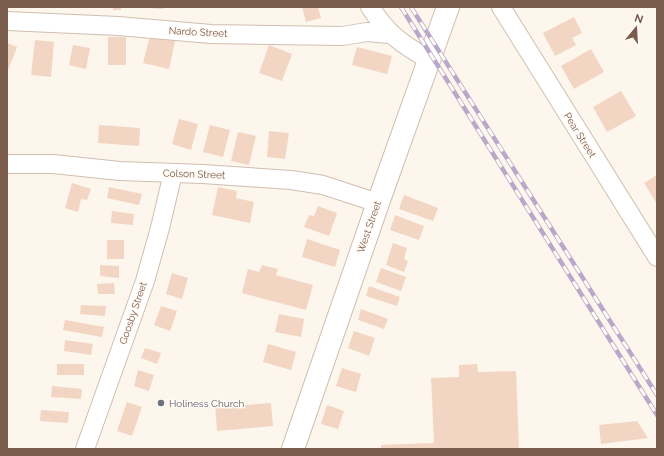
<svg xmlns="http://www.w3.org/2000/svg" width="664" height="456" font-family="Raleway,sans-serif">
	<rect width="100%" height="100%" fill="#fdf6ec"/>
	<path fill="#f3d5c3" d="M 113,7 L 121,7 L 121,10 L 113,10 Z
		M 148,7 L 163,7 L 163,9 L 148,8 Z
		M 302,7 L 318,7 L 321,18 L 306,22 Z
		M 574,17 L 582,33 L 572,38 L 576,45 L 555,56 L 543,33 Z
		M 150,35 L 175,41 L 169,69 L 143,63 Z
		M 108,37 L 126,37 L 126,65 L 108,65 Z
		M 35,40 L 54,42 L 51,77 L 31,75 Z
		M 7,43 L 17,47 L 7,73 Z
		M 73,45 L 90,48 L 86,69 L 69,65 Z
		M 269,45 L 292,54 L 282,81 L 259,73 Z
		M 357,47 L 392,56 L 387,74 L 352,65 Z
		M 591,49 L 604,72 L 574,89 L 561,66 Z
		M 621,91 L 636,116 L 607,132 L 593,107 Z
		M 179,119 L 198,124 L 191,150 L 172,144 Z
		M 99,125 L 140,128 L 139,146 L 98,143 Z
		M 210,125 L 230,130 L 223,157 L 203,152 Z
		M 269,131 L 289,133 L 285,159 L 267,157 Z
		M 238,132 L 256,136 L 249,165 L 231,161 Z
		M 657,175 L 657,204 L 644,183 Z
		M 72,183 L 91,189 L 87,200 L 81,199 L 78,212 L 65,208 Z
		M 109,187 L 142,194 L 139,205 L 107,198 Z
		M 218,187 L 237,191 L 236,198 L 254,202 L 250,223 L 212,215 Z
		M 404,195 L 438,208 L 433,221 L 399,209 Z
		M 318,206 L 337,213 L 329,236 L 304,227 L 309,215 L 314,216 Z
		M 112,211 L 134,214 L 133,225 L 111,223 Z
		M 395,215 L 424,226 L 419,240 L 390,230 Z
		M 307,239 L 340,250 L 335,267 L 302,257 Z
		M 107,240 L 124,240 L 124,259 L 107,259 Z
		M 393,243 L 407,248 L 404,259 L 408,261 L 404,272 L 386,265 Z
		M 100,265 L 119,266 L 119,278 L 100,276 Z
		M 262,265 L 278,269 L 276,275 L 313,285 L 306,310 L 242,293 L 248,269 L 259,272 Z
		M 381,268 L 406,277 L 401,291 L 376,282 Z
		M 172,273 L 188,278 L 182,299 L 166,294 Z
		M 114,283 L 115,294 L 98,294 L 97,284 Z
		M 369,286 L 400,297 L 397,306 L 366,296 Z
		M 81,305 L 106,306 L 105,316 L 80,314 Z
		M 161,306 L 177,311 L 170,331 L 154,325 Z
		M 361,309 L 388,319 L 384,329 L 358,320 Z
		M 279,314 L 304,319 L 301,337 L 275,332 Z
		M 65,320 L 104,327 L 102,337 L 63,330 Z
		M 354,331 L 375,338 L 369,356 L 348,348 Z
		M 65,340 L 93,344 L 91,355 L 64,351 Z
		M 268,344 L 296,352 L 291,370 L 263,362 Z
		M 145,348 L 161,353 L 157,364 L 141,358 Z
		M 57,364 L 84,364 L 84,375 L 57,375 Z
		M 477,364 L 478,372 L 516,371 L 519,449 L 381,449 L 381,445 L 434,443 L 431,378 L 459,377 L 459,365 Z
		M 342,368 L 361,374 L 356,392 L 336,386 Z
		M 138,370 L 154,375 L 149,391 L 134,386 Z
		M 52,386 L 82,389 L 81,399 L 51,397 Z
		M 127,402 L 142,407 L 132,436 L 117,431 Z
		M 231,403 L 231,406 L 271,403 L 273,426 L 217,431 L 215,404 Z
		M 327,405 L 344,411 L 338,429 L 321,424 Z
		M 41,410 L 69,412 L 68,423 L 40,421 Z
		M 637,421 L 648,438 L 601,444 L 599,425 Z"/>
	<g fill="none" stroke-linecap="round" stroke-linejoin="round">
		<g stroke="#d1beb0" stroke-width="20">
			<path id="minor" d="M 370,7 C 388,34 400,43 428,59
				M 501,7 L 657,257
				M 7,21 L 118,26 L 211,34 L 342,36 L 367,32 L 389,34
				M 7,164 L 53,164 L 120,171 L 203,174 L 291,180 L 323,185 L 378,203
				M 85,449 L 145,281 L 160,228 L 173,173"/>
		</g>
		<g stroke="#d1beb0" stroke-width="24">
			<path id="tertiary" d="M 293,449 L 378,203 L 448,7"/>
		</g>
		<use href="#minor" stroke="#fff" stroke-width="18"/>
		<use href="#tertiary" stroke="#fff" stroke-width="22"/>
		<g stroke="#b9a8c9" stroke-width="4.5">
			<path id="rail" d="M 401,7 L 657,415
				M 411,7 L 657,395"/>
		</g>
		<use href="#rail" stroke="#fffaf3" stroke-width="3" stroke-dasharray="9" stroke-linecap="butt"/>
	</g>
	<circle fill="#6b7280" stroke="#fffaf3" stroke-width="1.5" cx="161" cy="403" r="4"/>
	<g text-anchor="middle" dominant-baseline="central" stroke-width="3" stroke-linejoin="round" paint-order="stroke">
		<g font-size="10" fill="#7a5c4d" stroke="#fffaf3">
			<text transform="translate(198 32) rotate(3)">Nardo Street</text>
			<text transform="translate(580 135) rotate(58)">Pear Street</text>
			<text transform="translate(194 174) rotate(2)">Colson Street</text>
			<text transform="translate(369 227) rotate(-71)">West Street</text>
			<text transform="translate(133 313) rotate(-71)">Goosby Street</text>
		</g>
		<g font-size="10" fill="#5b616d" stroke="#fffaf3" text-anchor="start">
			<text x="169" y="403">Holiness Church</text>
		</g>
	</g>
	<rect width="664" height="456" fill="none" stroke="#7a5c4d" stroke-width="16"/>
	<g transform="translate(636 28) rotate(18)" stroke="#fffaf3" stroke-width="3" paint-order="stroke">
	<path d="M0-3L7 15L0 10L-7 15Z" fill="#7a5c4d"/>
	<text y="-6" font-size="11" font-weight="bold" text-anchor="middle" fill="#7a5c4d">N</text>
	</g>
</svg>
